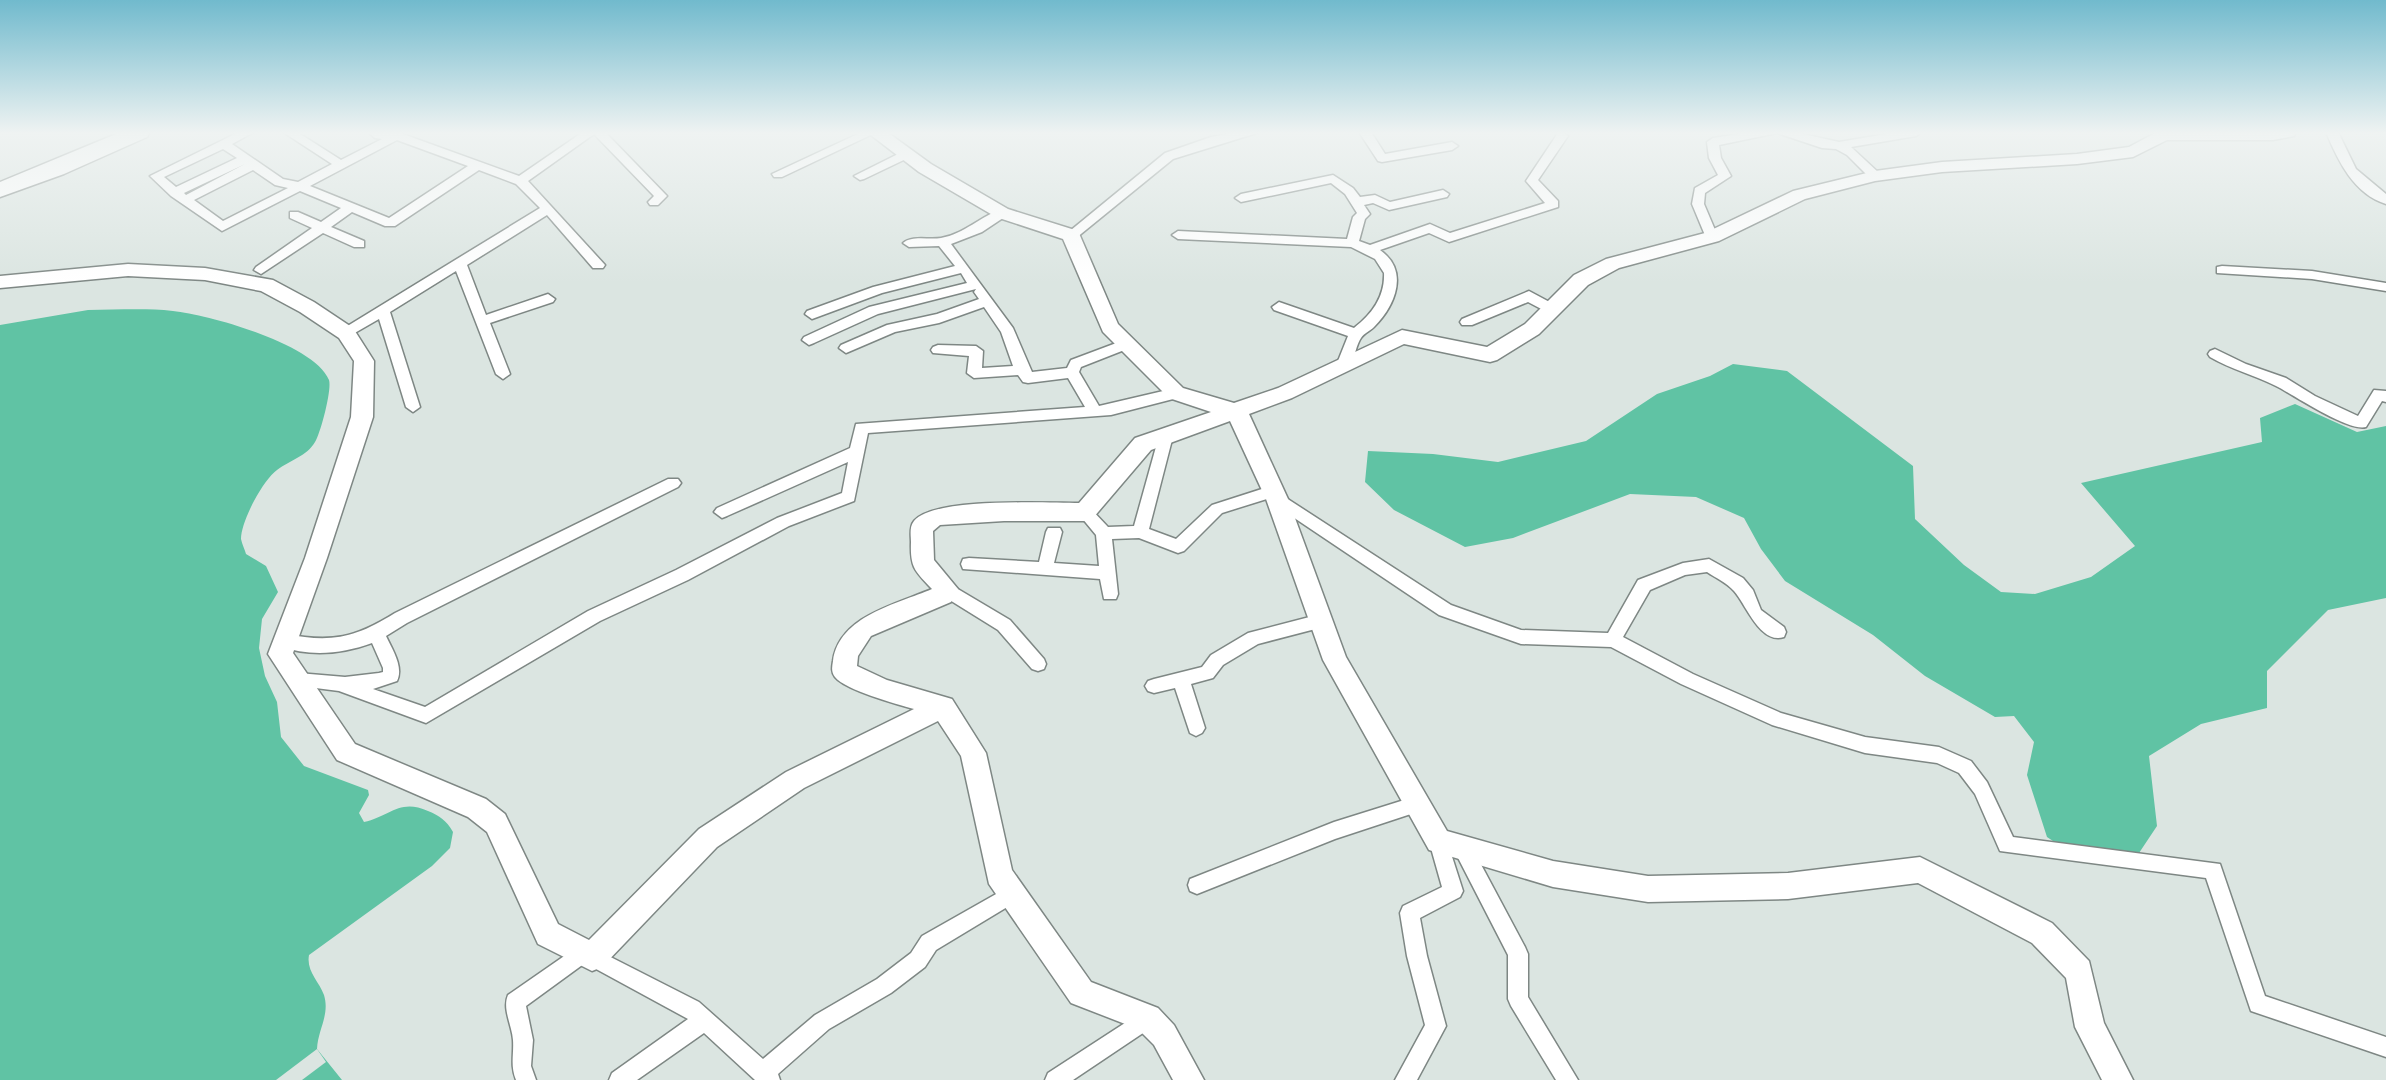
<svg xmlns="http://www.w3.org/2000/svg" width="2386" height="1080" font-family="Barlow,sans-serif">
	<rect width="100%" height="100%" fill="#dbe5e1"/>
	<path fill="#60c3a4" d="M 88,310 C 116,310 145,308 173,311 C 210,315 314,344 329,380 C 332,389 321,432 315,442 C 307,456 290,460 277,470 C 263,480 241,521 241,539 C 242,544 245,550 246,554 L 266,566 L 278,592 L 262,619 L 259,648 L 265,676 L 277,702 L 281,737 L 304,766 L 368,790 L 369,795 L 359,813 L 364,822 C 390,816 400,798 428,811 C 440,816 446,820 453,832 L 450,848 L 432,866 L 309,955 C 306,971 319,981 324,995 C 330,1015 318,1029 317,1049 L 342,1080 L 0,1080 L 0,325 Z
		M 1733,364 L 1787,371 L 1913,466 L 1915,519 L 1964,565 L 2001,592 L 2035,594 L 2091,577 L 2135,546 L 2081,483 L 2262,442 L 2260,418 L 2295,404 L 2357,432 L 2386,426 L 2386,598 L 2328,610 L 2267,671 L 2267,708 L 2201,724 L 2149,756 L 2157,826 L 2139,853 L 2062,847 L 2047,837 L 2027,775 L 2034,742 L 2014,716 L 1995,717 L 1925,676 L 1873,635 L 1785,581 L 1761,549 L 1744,518 L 1696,497 L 1630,494 L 1513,538 L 1465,547 L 1394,510 L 1365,482 L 1368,451 L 1433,454 L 1498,462 L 1586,441 L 1657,394 L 1710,376 Z"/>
	<path fill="#dbe5e1" d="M 317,1049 L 326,1062 L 302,1080 L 276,1080 Z"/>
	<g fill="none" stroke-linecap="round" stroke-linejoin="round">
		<g stroke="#7e8784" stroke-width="3">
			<path id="street" d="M 239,132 L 254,132 L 232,144 L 283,179 L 298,182 L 332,164 L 283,132 L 297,132 L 341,160 L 382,139 L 375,138 L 368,132 L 400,133 L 519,176 L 583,132 L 605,132 L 667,196 L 658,205 L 650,205 L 648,202 L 654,196 L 594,134 L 528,181 L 605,265 L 603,268 L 593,268 L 547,215 L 467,265 L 486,315 L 548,294 L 555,299 L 553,302 L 490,323 L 510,374 L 503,379 L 496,374 L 456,271 L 390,312 L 420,407 L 413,412 L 406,407 L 379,319 L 346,338 L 339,333 L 341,330 L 540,208 L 516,184 L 479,170 L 395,226 L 385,226 L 352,212 L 331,227 L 364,241 L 364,247 L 354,247 L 323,233 L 261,274 L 254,270 L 256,267 L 312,228 L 290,218 L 290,212 L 298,212 L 321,222 L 341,208 L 300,191 L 222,231 L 171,196 L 150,176 ZM 397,140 L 468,166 L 389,218 L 310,186 ZM 223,149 L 237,158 L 176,187 L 164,177 ZM 245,164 L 186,195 L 184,193 ZM 253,170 L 275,185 L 288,188 L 223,221 L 194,200 Z
				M 862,132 L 877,132 L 782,177 L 774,177 L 772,174 Z
				M 1238,132 L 1260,132 L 1173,159 L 1076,238 L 1066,238 L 1065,235 L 1165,153 L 1211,137 Z
				M 1359,132 L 1371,132 L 1385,154 L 1452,142 L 1458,146 L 1452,150 L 1382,162 L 1378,161 Z
				M 1562,132 L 1568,136 L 1538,180 L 1558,201 L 1558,207 L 1449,242 L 1429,233 L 1380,250 C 1410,271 1395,306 1374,327 C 1370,331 1364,333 1361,338 C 1354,348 1355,367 1343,371 L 1336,366 L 1348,336 L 1274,310 L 1272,307 L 1279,302 L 1354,328 C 1372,314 1385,297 1384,273 L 1375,259 L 1351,247 L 1178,239 L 1172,235 L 1178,231 L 1347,239 L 1353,217 L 1357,213 L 1345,194 L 1331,183 L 1241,202 L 1235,198 L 1241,194 L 1333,175 L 1353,188 L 1360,197 L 1375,195 L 1390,202 L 1443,190 L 1449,194 L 1447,197 L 1389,210 L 1373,203 L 1364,205 L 1370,214 L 1365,219 L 1359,241 L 1370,245 L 1430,224 L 1450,233 L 1545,203 L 1526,181 L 1558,133 Z
				M 1752,132 L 1794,132 L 1839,142 L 1898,132 L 1922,132 L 1916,136 L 1851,147 L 1879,173 L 1881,176 L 1875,180 L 1871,179 L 1847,155 L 1836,149 L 1822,148 L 1777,133 L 1719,145 L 1721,158 L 1731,176 L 1705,193 L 1704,204 L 1718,237 L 1712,241 L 1707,240 L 1692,204 L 1695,188 L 1718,175 L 1709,158 L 1707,142 L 1713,138 Z
				M 2326,132 L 2338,132 L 2356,169 L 2386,194 L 2386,204 C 2354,194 2338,161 2326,132 Z
				M 906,150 L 910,151 L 910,157 L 864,179 L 860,180 L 854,176 Z
				M 1002,209 L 1006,210 L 1006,216 L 982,232 L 951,244 L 1013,328 L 1032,372 L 1067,368 L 1071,360 L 1127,339 L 1134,344 L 1132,347 L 1081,367 L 1079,372 L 1099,406 L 1176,388 L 1183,393 L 1181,397 L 1111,415 L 868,433 L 854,501 L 789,526 L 688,580 L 600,621 L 426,723 L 339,691 L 292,685 L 289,680 L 292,675 L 298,673 L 345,677 L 379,673 L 383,672 L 383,668 L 372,643 C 342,654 310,657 279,646 L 277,641 L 279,636 L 285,634 C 332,643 355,638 395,613 L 668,479 L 678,479 L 681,483 L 678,487 L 407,623 L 386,636 C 392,649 404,667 397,681 L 373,689 L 425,707 L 588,611 L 676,570 L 777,518 L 842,493 L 848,462 L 727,516 L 722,518 L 714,512 L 717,508 L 850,448 L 856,424 L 1085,407 L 1068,378 L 1028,383 L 1023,382 L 1018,375 L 974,378 L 967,373 L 969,356 L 933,353 L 931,350 L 933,347 L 938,345 L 976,346 L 983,351 L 982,368 L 1013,366 L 1001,332 L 984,307 L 939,323 L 895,332 L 846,353 L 839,348 L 841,345 L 887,325 L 937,314 L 979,299 L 974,292 L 976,289 L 878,314 L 814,343 L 809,345 L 802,340 L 804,337 L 869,307 L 967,283 L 961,273 L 882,293 L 812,319 L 805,314 L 807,311 L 873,287 L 955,266 L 939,246 L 909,247 L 903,243 C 912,235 928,240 941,238 C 964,234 981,216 1002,209 Z
				M 2222,266 L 2312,271 L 2386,283 L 2386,291 L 2312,279 L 2217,273 L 2217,267 Z
				M 1529,291 L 1557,306 L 1559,309 L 1557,312 L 1547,312 L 1528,302 L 1472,325 L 1462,325 L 1460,322 L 1462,319 Z
				M 2215,349 L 2246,364 L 2286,378 L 2315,396 L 2358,416 L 2374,390 L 2386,391 L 2386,402 L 2382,401 L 2366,427 C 2348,432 2294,395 2276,386 C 2255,375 2232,370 2210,357 L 2208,354 L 2210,351 Z
				M 1166,431 L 1173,436 L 1149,529 L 1176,539 L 1212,505 L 1274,485 L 1279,487 L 1280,494 L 1451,605 L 1521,630 L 1608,633 L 1638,580 L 1683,563 L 1709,559 L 1743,578 L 1753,590 L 1761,610 L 1784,627 L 1786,632 L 1784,637 C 1760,645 1746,604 1734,591 C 1727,583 1716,578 1707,572 L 1685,575 L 1650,590 L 1623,637 L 1693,674 L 1781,713 L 1865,737 L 1939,747 L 1971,761 L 1987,782 L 2013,837 L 2220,864 L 2265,996 L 2386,1037 L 2386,1057 L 2251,1011 L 2206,878 L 2000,851 L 1975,794 L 1959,773 L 1937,763 L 1865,753 L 1772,725 L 1681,684 L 1611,647 L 1521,644 L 1439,615 L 1272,503 L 1270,498 L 1222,513 L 1184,551 L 1178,553 L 1139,538 L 1112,539 L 1118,594 L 1116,599 L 1104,599 L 1100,579 L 963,569 L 961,564 L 963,559 L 969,558 L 1039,562 L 1046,532 L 1048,528 L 1060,528 L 1062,532 L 1054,563 L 1099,566 L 1096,535 L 1077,512 L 1085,506 L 1090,508 L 1108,527 L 1134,526 L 1159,436 Z
				M 946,582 L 1010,620 L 1044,659 L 1046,664 L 1044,669 L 1038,671 L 1032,669 L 998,630 L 940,594 L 938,589 L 940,584 Z
				M 1321,614 L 1327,616 L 1329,621 L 1327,626 L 1258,644 L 1223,665 L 1213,678 L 1191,684 L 1205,728 L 1202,733 L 1196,736 L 1190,733 L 1175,688 L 1154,693 L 1148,691 L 1145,686 L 1148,681 L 1154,679 L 1202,667 L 1211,655 L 1248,633 Z
				M 1417,796 L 1423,798 L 1426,804 L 1423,810 L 1335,839 L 1197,894 L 1190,891 L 1188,885 L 1190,879 L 1334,822 Z
				M 1438,832 L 1445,835 L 1447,841 L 1463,891 L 1460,897 L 1420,918 L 1427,956 L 1446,1026 L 1417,1080 L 1395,1080 L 1425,1025 L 1407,956 L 1400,913 L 1403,906 L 1442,887 L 1429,841 L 1431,835 Z
				M 1462,839 L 1469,842 L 1525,947 L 1528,954 L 1528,997 L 1578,1080 L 1556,1080 L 1511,1006 L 1508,999 L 1508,955 L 1453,848 L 1455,842 Z
				M 1012,885 L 1019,888 L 1022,894 L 1019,900 L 936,950 L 925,967 L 891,993 L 829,1029 L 778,1074 L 780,1080 L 755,1080 L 704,1033 L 637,1080 L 609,1080 L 612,1073 L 688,1019 L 585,963 L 526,1006 L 533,1040 L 531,1066 L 536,1080 L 516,1080 C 510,1065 514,1055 513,1040 C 512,1025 502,1009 508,995 L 583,943 L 699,1002 L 763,1059 L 815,1015 L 877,979 L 911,953 L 922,936 Z
				M 1148,1008 L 1155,1011 L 1158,1018 L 1155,1025 L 1073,1080 L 1045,1080 L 1048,1073 Z"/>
		</g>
		<g stroke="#7e8784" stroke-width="3">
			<path id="secondary" d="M 867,132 L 887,132 L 931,164 L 1008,209 L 1078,231 L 1118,324 L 1183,388 L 1234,403 L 1278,388 L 1402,330 L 1487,347 L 1525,324 L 1574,275 L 1606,259 L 1705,233 L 1793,191 L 1875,171 L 1942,162 L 2077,154 L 2129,147 L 2157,132 L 2296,132 L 2294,136 L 2273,140 L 2167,140 L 2133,157 L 2077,164 L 1942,172 L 1875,181 L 1805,199 L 1719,241 L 1619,268 L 1588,285 L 1539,334 L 1497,360 L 1490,362 L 1404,344 L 1292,398 L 1249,414 L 1288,499 L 1346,657 L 1447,831 L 1553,861 L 1648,876 L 1788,873 L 1920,857 L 2052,923 L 2089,961 L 2104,1023 L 2133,1080 L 2102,1080 L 2075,1027 L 2066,978 L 2032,943 L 1918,883 L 1788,899 L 1648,902 L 1553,887 L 1429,850 L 1323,660 L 1266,499 L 1230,421 L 1151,450 L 1093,518 L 1085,521 L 1004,521 L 940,525 L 933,531 L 934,560 L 958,589 L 951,602 L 871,636 L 858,656 L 857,666 L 887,680 L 952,699 L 986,753 L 1012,870 L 1091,982 L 1158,1008 L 1174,1025 L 1204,1080 L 1173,1080 L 1154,1045 L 1138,1029 L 1071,1003 L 989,884 L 961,756 L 938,721 L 804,788 L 717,847 L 602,967 L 592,971 L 538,944 L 487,832 L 468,817 L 337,760 L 268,654 L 305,558 L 351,417 L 354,361 L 339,338 L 300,312 L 261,291 L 205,280 L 128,276 L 0,288 L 0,276 L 128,264 L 205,268 L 273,280 L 314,302 L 353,328 L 374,361 L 373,417 L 327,558 L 293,653 L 355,744 L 486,799 L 505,814 L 558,924 L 589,940 L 699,829 L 786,772 L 914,709 C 896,704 845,690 835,677 C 831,672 832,667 833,661 C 839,616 897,604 932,589 C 915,571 910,568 911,542 C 911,536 909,527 914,521 C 933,497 1047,503 1079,503 L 1135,438 L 1211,412 L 1169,398 L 1103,332 L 1063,239 L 996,217 L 919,172 Z"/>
		</g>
		<g stroke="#7e8784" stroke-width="3">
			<path id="highway" d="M 121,132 L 150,132 L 147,137 L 64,174 L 0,197 L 0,182 Z"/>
		</g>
		<use href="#street" fill="#fff" fill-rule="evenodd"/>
		<use href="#secondary" fill="#fff" fill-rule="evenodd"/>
		<use href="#highway" fill="#fff" fill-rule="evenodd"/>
	</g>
	<linearGradient id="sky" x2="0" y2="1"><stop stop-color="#71bacd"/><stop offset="0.47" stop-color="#eff3f2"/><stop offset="1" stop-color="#eff3f2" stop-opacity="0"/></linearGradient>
	<rect width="2386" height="283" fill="url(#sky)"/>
</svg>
